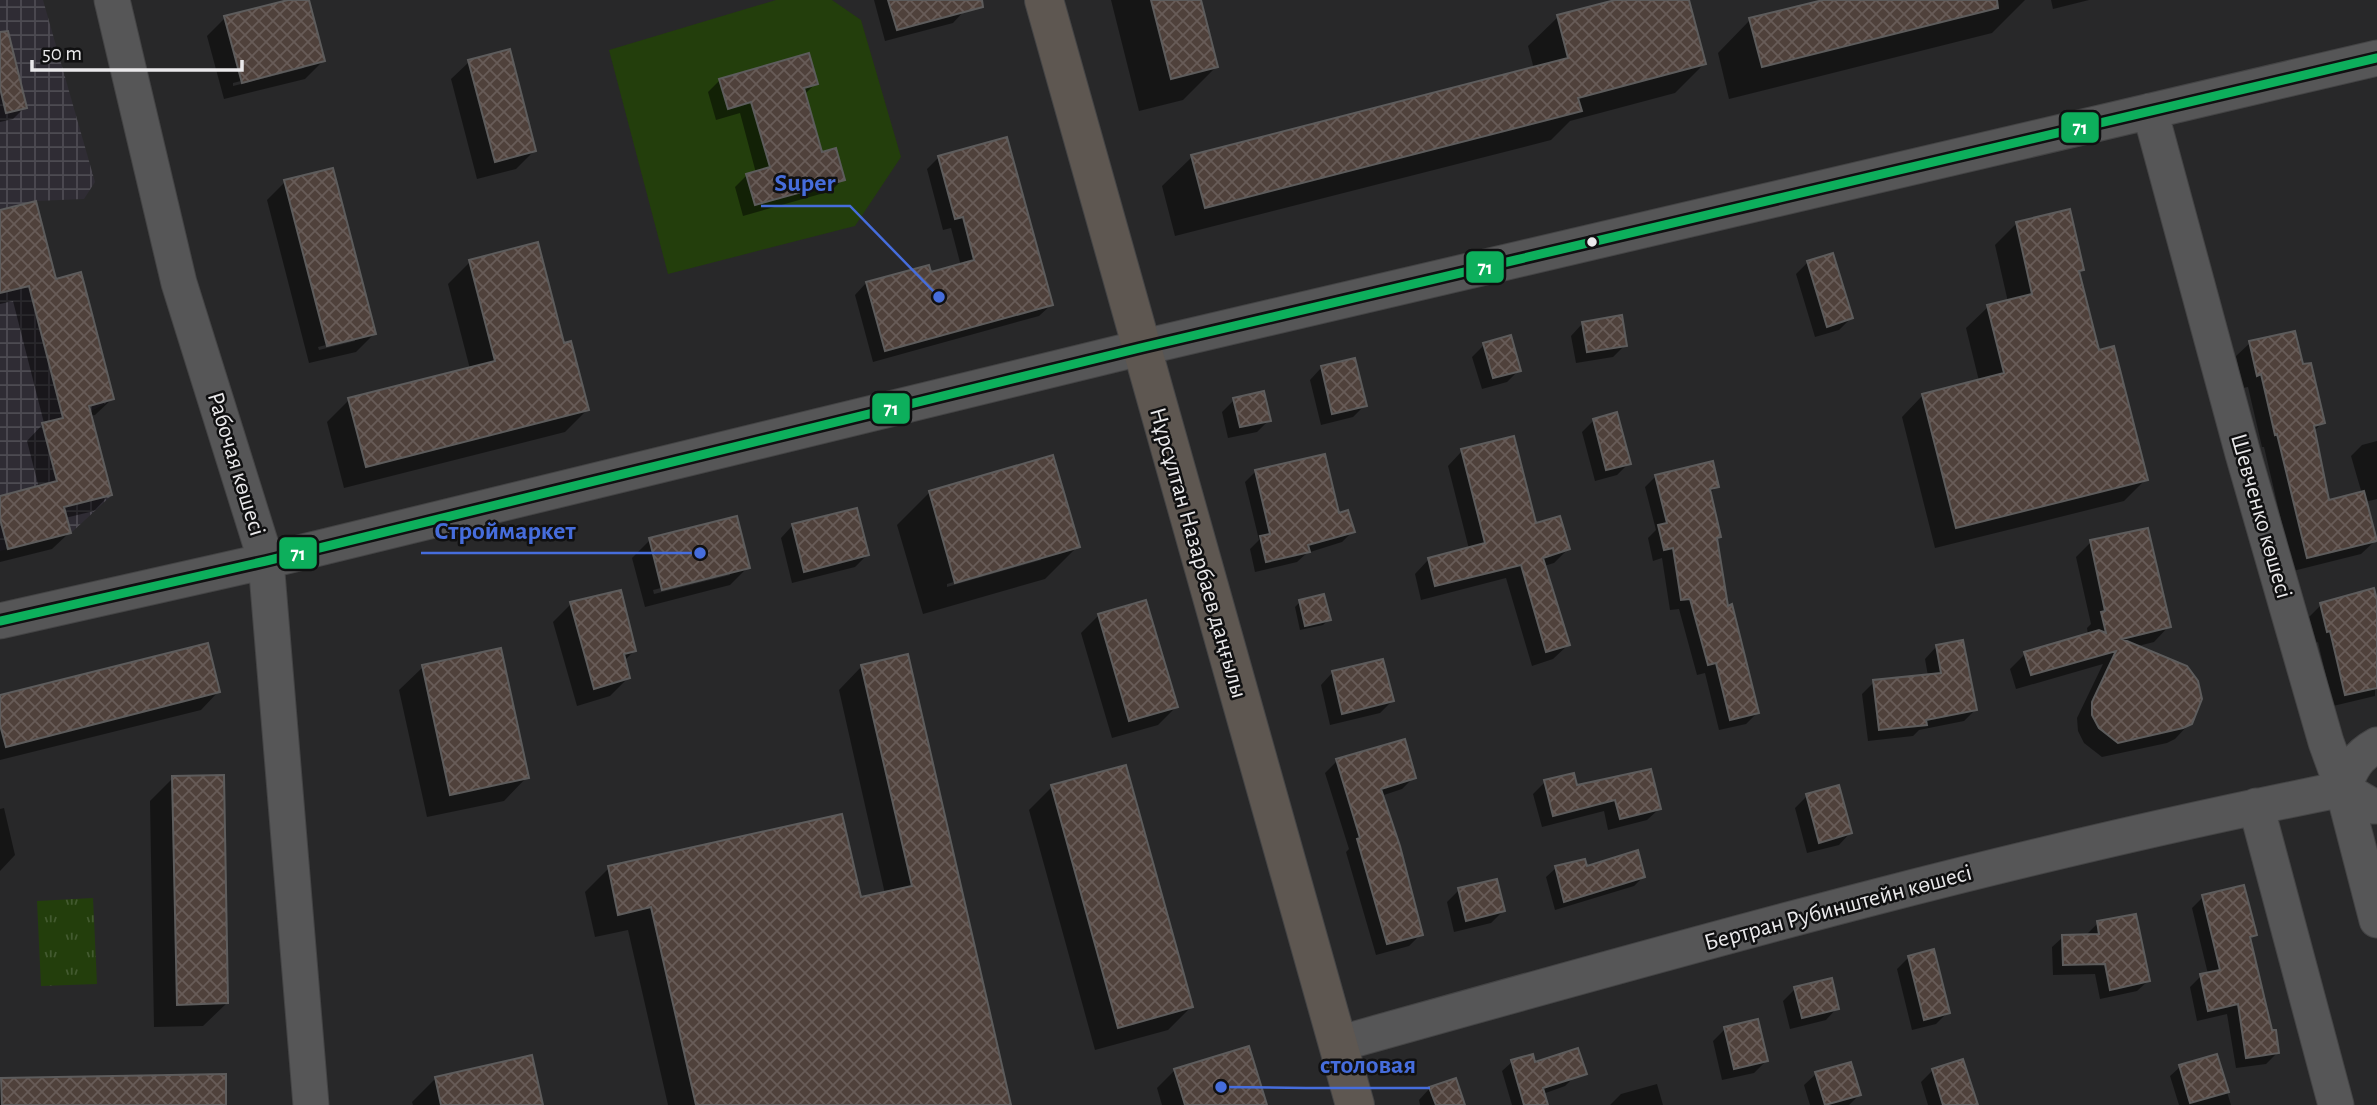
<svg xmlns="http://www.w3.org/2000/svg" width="2377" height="1105" font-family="'Alegreya Sans',sans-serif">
	<defs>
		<pattern id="industrial-grid" width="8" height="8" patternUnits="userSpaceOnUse" patternTransform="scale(1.75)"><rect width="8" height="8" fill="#2f2c34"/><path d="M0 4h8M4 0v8" fill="none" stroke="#4d4b52"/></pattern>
		<pattern id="park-tufts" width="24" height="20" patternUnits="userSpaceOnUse" patternTransform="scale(1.75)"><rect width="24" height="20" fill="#233e0c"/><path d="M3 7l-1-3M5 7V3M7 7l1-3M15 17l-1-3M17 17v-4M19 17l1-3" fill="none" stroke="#435a30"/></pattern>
		<pattern id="building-cross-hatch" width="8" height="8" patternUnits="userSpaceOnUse" patternTransform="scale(1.75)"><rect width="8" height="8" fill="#4f413b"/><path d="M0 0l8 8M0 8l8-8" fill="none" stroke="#685c58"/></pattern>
	</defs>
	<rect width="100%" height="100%" fill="#282829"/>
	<path fill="url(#industrial-grid)" d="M 0,0 L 43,0 L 95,182 L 84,199 L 36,201 L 56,278 L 81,272 L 114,399 L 91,411 L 112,495 L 71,533 L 0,551 Z"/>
	<path fill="#233e0c" d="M 776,0 L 832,0 L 861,20 L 901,157 L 855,226 L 668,274 L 609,50 Z"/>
	<path fill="url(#park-tufts)" d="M 93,898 L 97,984 L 41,986 L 37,901 Z"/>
	<path fill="#0007" fill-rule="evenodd" d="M 296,0 L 307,0 L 323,61 L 305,79 L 224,99 L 207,36 L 225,18 ZM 304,65 L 304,68 L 233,86 L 233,83 Z
		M 874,0 L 961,0 L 964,11 L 953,23 L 885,41 Z
		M 1111,0 L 1199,0 L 1216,67 L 1183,100 L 1139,111 Z
		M 1622,0 L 1687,0 L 1704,64 L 1675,93 L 1570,121 L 1551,140 L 1175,236 L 1162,186 L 1192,157 L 1534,69 L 1528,46 L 1558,17 Z
		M 1830,0 L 2025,0 L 1992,33 L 1729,99 L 1718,53 L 1750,20 Z
		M 2051,0 L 2089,0 L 2053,9 Z
		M 469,62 L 534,151 L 516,169 L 477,179 L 451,79 Z
		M 0,64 L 25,107 L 13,119 L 0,122 Z
		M 720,80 L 816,83 L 804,95 L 821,154 L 843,179 L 831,191 L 743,216 L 735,187 L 747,175 L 756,173 L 740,113 L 716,120 L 708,92 Z
		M 939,157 L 1051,305 L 1039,316 L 873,362 L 855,295 L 866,283 L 930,274 L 961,266 L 951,228 L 943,230 L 927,169 Z
		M 285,182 L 374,334 L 356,352 L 309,363 L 267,200 ZM 355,338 L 355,341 L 319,350 L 318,347 Z
		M 0,212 L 55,281 L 112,399 L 95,415 L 90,416 L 110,494 L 94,511 L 65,518 L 69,533 L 52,549 L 0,562 L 0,497 L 39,488 L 27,441 L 44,423 L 13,301 L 0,304 Z
		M 2017,223 L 2082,269 L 2078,274 L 2097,352 L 2146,479 L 2124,501 L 1935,548 L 1902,417 L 1923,395 L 1979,381 L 1966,328 L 1988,307 L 2008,302 L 1995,245 Z
		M 470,262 L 563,345 L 587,410 L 565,432 L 344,488 L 327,422 L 349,400 L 470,369 L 448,284 Z
		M 1808,262 L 1851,318 L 1839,330 L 1815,337 L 1796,274 Z
		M 1582,324 L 1625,345 L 1613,357 L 1576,363 L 1571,336 Z
		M 2250,343 L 2301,366 L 2323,422 L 2313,432 L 2328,502 L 2362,494 L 2351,456 L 2362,445 L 2377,441 L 2377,499 L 2365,502 L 2375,541 L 2361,554 L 2293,571 L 2264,447 L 2262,447 L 2248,387 L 2243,388 L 2236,356 Z
		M 1484,345 L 1519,370 L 1507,382 L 1482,389 L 1472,357 Z
		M 1321,368 L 1365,405 L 1353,417 L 1321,425 L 1310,380 Z
		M 1234,400 L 1269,420 L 1257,432 L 1228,438 L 1222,412 Z
		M 1594,420 L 1629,463 L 1617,475 L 1595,481 L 1582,432 Z
		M 1462,451 L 1535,525 L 1568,549 L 1554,563 L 1544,566 L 1568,645 L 1553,659 L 1532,666 L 1506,578 L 1421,600 L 1415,574 L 1429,559 L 1469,549 L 1448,466 Z
		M 1256,471 L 1337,515 L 1353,531 L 1342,542 L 1307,553 L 1297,562 L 1255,572 L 1250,549 L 1259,540 L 1245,482 Z
		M 1656,476 L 1717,486 L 1709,494 L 1719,537 L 1716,540 L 1726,608 L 1757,713 L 1746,724 L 1719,730 L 1705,673 L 1697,675 L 1679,609 L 1670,610 L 1662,558 L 1653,561 L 1648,538 L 1656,530 L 1645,487 Z
		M 930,492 L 1078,546 L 1045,579 L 923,614 L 897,525 ZM 1041,556 L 1041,560 L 947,587 L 947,584 Z
		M 855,510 L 867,555 L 855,567 L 792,583 L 781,538 L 792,526 Z
		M 650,540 L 748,567 L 730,585 L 645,607 L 632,558 ZM 730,571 L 730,575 L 654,594 L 653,590 Z
		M 2091,542 L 2169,626 L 2154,642 L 2134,647 L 2190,723 L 2175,739 L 2167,743 L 2102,757 L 2084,743 L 2078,731 L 2077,718 L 2103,664 L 2016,689 L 2010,669 L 2025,654 L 2088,635 L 2087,628 L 2091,624 L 2076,557 Z
		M 1300,602 L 1329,619 L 1323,625 L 1300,630 L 1295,607 Z
		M 571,604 L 634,651 L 624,661 L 628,678 L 610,696 L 577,706 L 553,622 Z
		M 2321,605 L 2377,607 L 2375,696 L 2333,706 L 2318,642 L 2316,643 L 2309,617 Z
		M 1099,615 L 1176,707 L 1158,725 L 1112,738 L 1081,633 Z
		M 1936,647 L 1976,709 L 1964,721 L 1919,730 L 1913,736 L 1868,741 L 1862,694 L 1874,682 L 1928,676 L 1925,659 Z
		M 862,666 L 1009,1105 L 668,1105 L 628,930 L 595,937 L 585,892 L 609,868 L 860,899 L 885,894 L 839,690 Z
		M 423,667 L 527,777 L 504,801 L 427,817 L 399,690 Z
		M 1332,673 L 1392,701 L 1380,713 L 1330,725 L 1321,685 Z
		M 218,692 L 201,710 L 0,760 L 0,697 Z
		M 1337,761 L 1414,777 L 1402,789 L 1381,796 L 1421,934 L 1409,946 L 1376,955 L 1346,852 L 1349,849 L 1325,773 Z
		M 173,778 L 227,1003 L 203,1026 L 154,1027 L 150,801 Z
		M 1545,782 L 1576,788 L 1659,809 L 1647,820 L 1608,830 L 1604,811 L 1542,827 L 1533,794 Z
		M 1052,787 L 1191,1007 L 1168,1030 L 1095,1050 L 1029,810 Z
		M 1807,796 L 1850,833 L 1839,845 L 1807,853 L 1795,808 Z
		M 4,808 L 15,855 L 0,871 L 0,809 Z
		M 1556,868 L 1586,868 L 1644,876 L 1634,886 L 1555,910 L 1546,877 Z
		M 1459,890 L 1503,911 L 1491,923 L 1454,932 L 1447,902 Z
		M 2203,897 L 2255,934 L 2249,940 L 2277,1053 L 2266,1064 L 2236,1068 L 2227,1014 L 2197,1021 L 2190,987 L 2201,976 L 2208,974 L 2192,908 Z
		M 2098,923 L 2148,981 L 2137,991 L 2100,999 L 2095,974 L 2053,975 L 2052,947 L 2063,937 L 2088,936 L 2087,934 Z
		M 1909,957 L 1948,1012 L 1936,1024 L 1912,1030 L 1897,969 Z
		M 1795,989 L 1837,1008 L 1826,1020 L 1790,1029 L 1783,1001 Z
		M 1725,1029 L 1766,1061 L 1754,1073 L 1722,1080 L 1713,1041 Z
		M 2216,1056 L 2231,1105 L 2179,1105 L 2170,1076 L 2180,1067 Z
		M 1512,1062 L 1534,1064 L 1575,1076 L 1565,1086 L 1543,1094 L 1546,1105 L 1512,1105 L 1502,1071 Z
		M 1175,1070 L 1265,1105 L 1162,1105 L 1157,1088 Z
		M 1933,1070 L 1973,1105 L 1928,1105 L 1921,1082 Z
		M 1816,1074 L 1859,1095 L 1849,1105 L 1810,1105 L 1804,1085 Z
		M 436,1078 L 541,1105 L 413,1105 L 412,1102 Z
		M 2,1080 L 225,1105 L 0,1105 L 0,1082 Z
		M 1657,1084 L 1663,1105 L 1610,1105 L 1621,1094 Z
		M 1430,1088 L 1463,1105 L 1420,1105 L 1419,1100 Z"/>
	<path fill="url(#building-cross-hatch)" stroke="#5d5c5c" stroke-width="2" d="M 288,0 L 309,0 L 325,61 L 242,83 L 224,16 Z
		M 888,0 L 982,0 L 983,7 L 897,30 Z
		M 1151,0 L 1201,0 L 1218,67 L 1171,79 Z
		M 1615,0 L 1689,0 L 1706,64 L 1578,98 L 1582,111 L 1205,208 L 1191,155 L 1568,58 L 1557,15 Z
		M 1823,0 L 1997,0 L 1998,8 L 1762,67 L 1749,18 Z
		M 8,31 L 27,108 L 6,113 L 0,88 L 0,32 Z
		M 510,49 L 536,151 L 495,162 L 468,60 Z
		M 809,53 L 818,84 L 804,88 L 822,152 L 836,148 L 845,180 L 755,205 L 746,174 L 770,167 L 751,102 L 728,109 L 719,79 Z
		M 1007,137 L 1053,305 L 885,351 L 866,282 L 929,265 L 931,272 L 974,260 L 963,217 L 955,219 L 938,156 Z
		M 333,168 L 376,334 L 327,346 L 284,180 Z
		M 36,201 L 56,279 L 81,272 L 90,306 L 114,399 L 89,406 L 112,495 L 64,507 L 71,533 L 8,549 L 0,519 L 0,496 L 57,481 L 42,423 L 63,418 L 29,286 L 0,293 L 0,210 Z
		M 2070,209 L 2084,270 L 2079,271 L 2099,350 L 2114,346 L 2148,480 L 1956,528 L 1922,394 L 2004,373 L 1987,305 L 2032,294 L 2016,222 Z
		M 538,242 L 564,343 L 571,341 L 589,410 L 366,467 L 348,398 L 495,361 L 469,260 Z
		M 1833,253 L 1853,318 L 1827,327 L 1807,261 Z
		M 1622,315 L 1627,346 L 1587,352 L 1582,322 Z
		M 2295,331 L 2303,364 L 2311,363 L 2325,423 L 2314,426 L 2329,500 L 2364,491 L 2377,541 L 2307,558 L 2277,434 L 2275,435 L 2261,374 L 2257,376 L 2249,341 Z
		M 1511,335 L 1521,371 L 1493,378 L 1483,343 Z
		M 1355,358 L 1367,406 L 1332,414 L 1321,366 Z
		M 1264,391 L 1271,421 L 1240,427 L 1233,398 Z
		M 1617,412 L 1631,464 L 1606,470 L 1593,419 Z
		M 1514,436 L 1536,523 L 1560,516 L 1570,549 L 1543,558 L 1570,645 L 1546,652 L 1521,565 L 1435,586 L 1428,558 L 1485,543 L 1461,449 Z
		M 1325,454 L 1339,513 L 1348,510 L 1355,532 L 1308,545 L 1310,552 L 1266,562 L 1260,536 L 1270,534 L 1255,470 Z
		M 1053,455 L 1080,547 L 955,583 L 929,491 Z
		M 1713,461 L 1719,487 L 1710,489 L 1721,537 L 1717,538 L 1728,606 L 1732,604 L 1759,713 L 1730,720 L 1716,663 L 1708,665 L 1690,599 L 1681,600 L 1673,548 L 1664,550 L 1658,525 L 1667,523 L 1655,475 Z
		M 857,508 L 869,555 L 804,572 L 792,524 Z
		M 737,516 L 750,568 L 662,590 L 649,538 Z
		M 2148,528 L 2171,627 L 2122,639 L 2187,666 L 2198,681 L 2202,699 L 2192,724 L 2183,728 L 2118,743 L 2099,728 L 2092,715 L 2092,702 L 2116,651 L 2031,675 L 2024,652 L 2099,630 L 2106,633 L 2101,612 L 2105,611 L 2090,540 Z
		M 2374,588 L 2377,600 L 2377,688 L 2345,695 L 2330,631 L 2327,632 L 2320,603 Z
		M 621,590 L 636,651 L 624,654 L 630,678 L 594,689 L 570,602 Z
		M 1324,594 L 1331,620 L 1305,626 L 1299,600 Z
		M 1146,600 L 1178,707 L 1129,721 L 1098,614 Z
		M 1963,640 L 1977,710 L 1926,720 L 1927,725 L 1879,730 L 1873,680 L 1941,673 L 1936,645 Z
		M 208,643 L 220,692 L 6,747 L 0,725 L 0,695 Z
		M 501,648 L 529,778 L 450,795 L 422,665 Z
		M 908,654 L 1011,1105 L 696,1105 L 651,907 L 618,915 L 608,866 L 842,814 L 861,897 L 912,886 L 861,665 Z
		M 1383,659 L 1394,701 L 1342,714 L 1332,671 Z
		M 1405,739 L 1416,778 L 1381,789 L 1400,846 L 1423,935 L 1387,944 L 1357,839 L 1360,838 L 1336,759 Z
		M 1126,765 L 1193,1007 L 1118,1028 L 1051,785 Z
		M 1651,769 L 1661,809 L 1620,819 L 1615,800 L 1553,816 L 1544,780 L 1574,773 L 1577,785 Z
		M 224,775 L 228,1003 L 177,1005 L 172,776 Z
		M 1839,785 L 1852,833 L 1819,843 L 1806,794 Z
		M 1638,850 L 1645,877 L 1564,902 L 1555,866 L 1585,859 L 1587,866 Z
		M 1497,879 L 1505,911 L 1466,921 L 1458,888 Z
		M 2244,885 L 2257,935 L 2250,937 L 2272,1030 L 2276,1030 L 2279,1053 L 2246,1058 L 2238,1004 L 2208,1011 L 2200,974 L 2220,970 L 2202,895 Z
		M 2136,914 L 2150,981 L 2110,990 L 2105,964 L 2063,965 L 2062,935 L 2099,934 L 2097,921 Z
		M 1934,949 L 1950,1013 L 1924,1020 L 1908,956 Z
		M 1832,978 L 1839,1009 L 1802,1018 L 1794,987 Z
		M 1758,1019 L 1768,1061 L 1734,1069 L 1724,1027 Z
		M 1249,1046 L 1267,1105 L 1185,1105 L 1174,1069 Z
		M 1578,1048 L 1587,1074 L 1543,1088 L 1548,1105 L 1524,1105 L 1511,1060 L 1533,1054 L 1535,1062 Z
		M 2217,1054 L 2229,1092 L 2190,1103 L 2179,1065 Z
		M 532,1055 L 543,1105 L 441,1105 L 435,1077 Z
		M 1963,1059 L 1978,1105 L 1943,1105 L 1932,1069 Z
		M 1851,1062 L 1861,1095 L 1825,1105 L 1815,1072 Z
		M 226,1074 L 226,1105 L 2,1105 L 1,1078 Z
		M 1456,1078 L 1465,1105 L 1436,1105 L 1429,1087 Z"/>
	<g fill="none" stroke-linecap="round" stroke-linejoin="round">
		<g stroke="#444445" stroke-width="37">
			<path id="minor" d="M 112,0 L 179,283 L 266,561 L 311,1105
				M 2150,111 L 2243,454 L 2326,742 L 2343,789 L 2377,920
				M 0,621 L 266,561 L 1140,348 L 2377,58
				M 2343,789 C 2351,768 2357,756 2377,745
				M 2343,789 L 2372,806 L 2377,806
				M 2256,806 L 2336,1105
				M 1338,1044 C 1671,951 2003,856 2343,789"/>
		</g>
		<g stroke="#444445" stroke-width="40">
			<path id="major" d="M 1044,0 L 1355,1105"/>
		</g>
		<use href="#minor" stroke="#565657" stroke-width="35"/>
		<use href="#major" stroke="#5e5751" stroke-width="38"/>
		<g stroke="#101011" stroke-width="14">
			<path id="bus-1" d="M 0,621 L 266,561 L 1140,348 L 2377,58"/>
		</g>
		<use href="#bus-1" stroke="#0daf5c" stroke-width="9"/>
	</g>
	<circle fill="#eae9eb" stroke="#101011" stroke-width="2.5" cx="1592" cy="242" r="6"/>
	<g text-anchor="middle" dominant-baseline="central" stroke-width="5" stroke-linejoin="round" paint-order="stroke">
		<g font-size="24" fill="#eae9eb" stroke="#101011">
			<text transform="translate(236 464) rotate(73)">Рабочая көшесі</text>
			<text transform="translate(2261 516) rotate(74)">Шевченко көшесі</text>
			<text transform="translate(1198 553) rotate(74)">Нұрсұлтан Назарбаев даңғылы</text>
			<text transform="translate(1838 908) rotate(-15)">Бертран Рубинштейн көшесі</text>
		</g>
	</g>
	<path fill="none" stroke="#466ddc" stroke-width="2.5" d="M939 297L850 206H761M700 553L590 553H421M1221 1087L1306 1088H1430"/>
	<g fill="#466ddc" stroke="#101011" stroke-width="2.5">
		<circle cx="939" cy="297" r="7"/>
		<circle cx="700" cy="553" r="7"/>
		<circle cx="1221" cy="1087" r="7"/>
	</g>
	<g font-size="26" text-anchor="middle" font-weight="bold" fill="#466ddc" stroke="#101011" stroke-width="5" stroke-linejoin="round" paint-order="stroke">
		<text x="805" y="191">Super</text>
		<text x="505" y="539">Строймаркет</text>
		<text x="1368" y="1073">столовая</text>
	</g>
	<g stroke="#101011" stroke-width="2.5">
		<rect x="2060" y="111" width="40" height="33" rx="7" fill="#0daf5c"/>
		<rect x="1465" y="250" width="40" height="34" rx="7" fill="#0daf5c"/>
		<rect x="871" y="392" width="40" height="33" rx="7" fill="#0daf5c"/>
		<rect x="278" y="536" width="40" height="34" rx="7" fill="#0daf5c"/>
	</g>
	<g font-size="19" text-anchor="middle" font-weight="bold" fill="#fff">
		<text x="2080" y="134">71</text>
		<text x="1485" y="274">71</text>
		<text x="891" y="415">71</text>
		<text x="298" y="560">71</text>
	</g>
	<path d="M32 60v10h210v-10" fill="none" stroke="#eae9eb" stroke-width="3.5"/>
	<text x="42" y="60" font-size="21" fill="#eae9eb" stroke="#101011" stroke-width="5" paint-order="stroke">50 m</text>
</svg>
